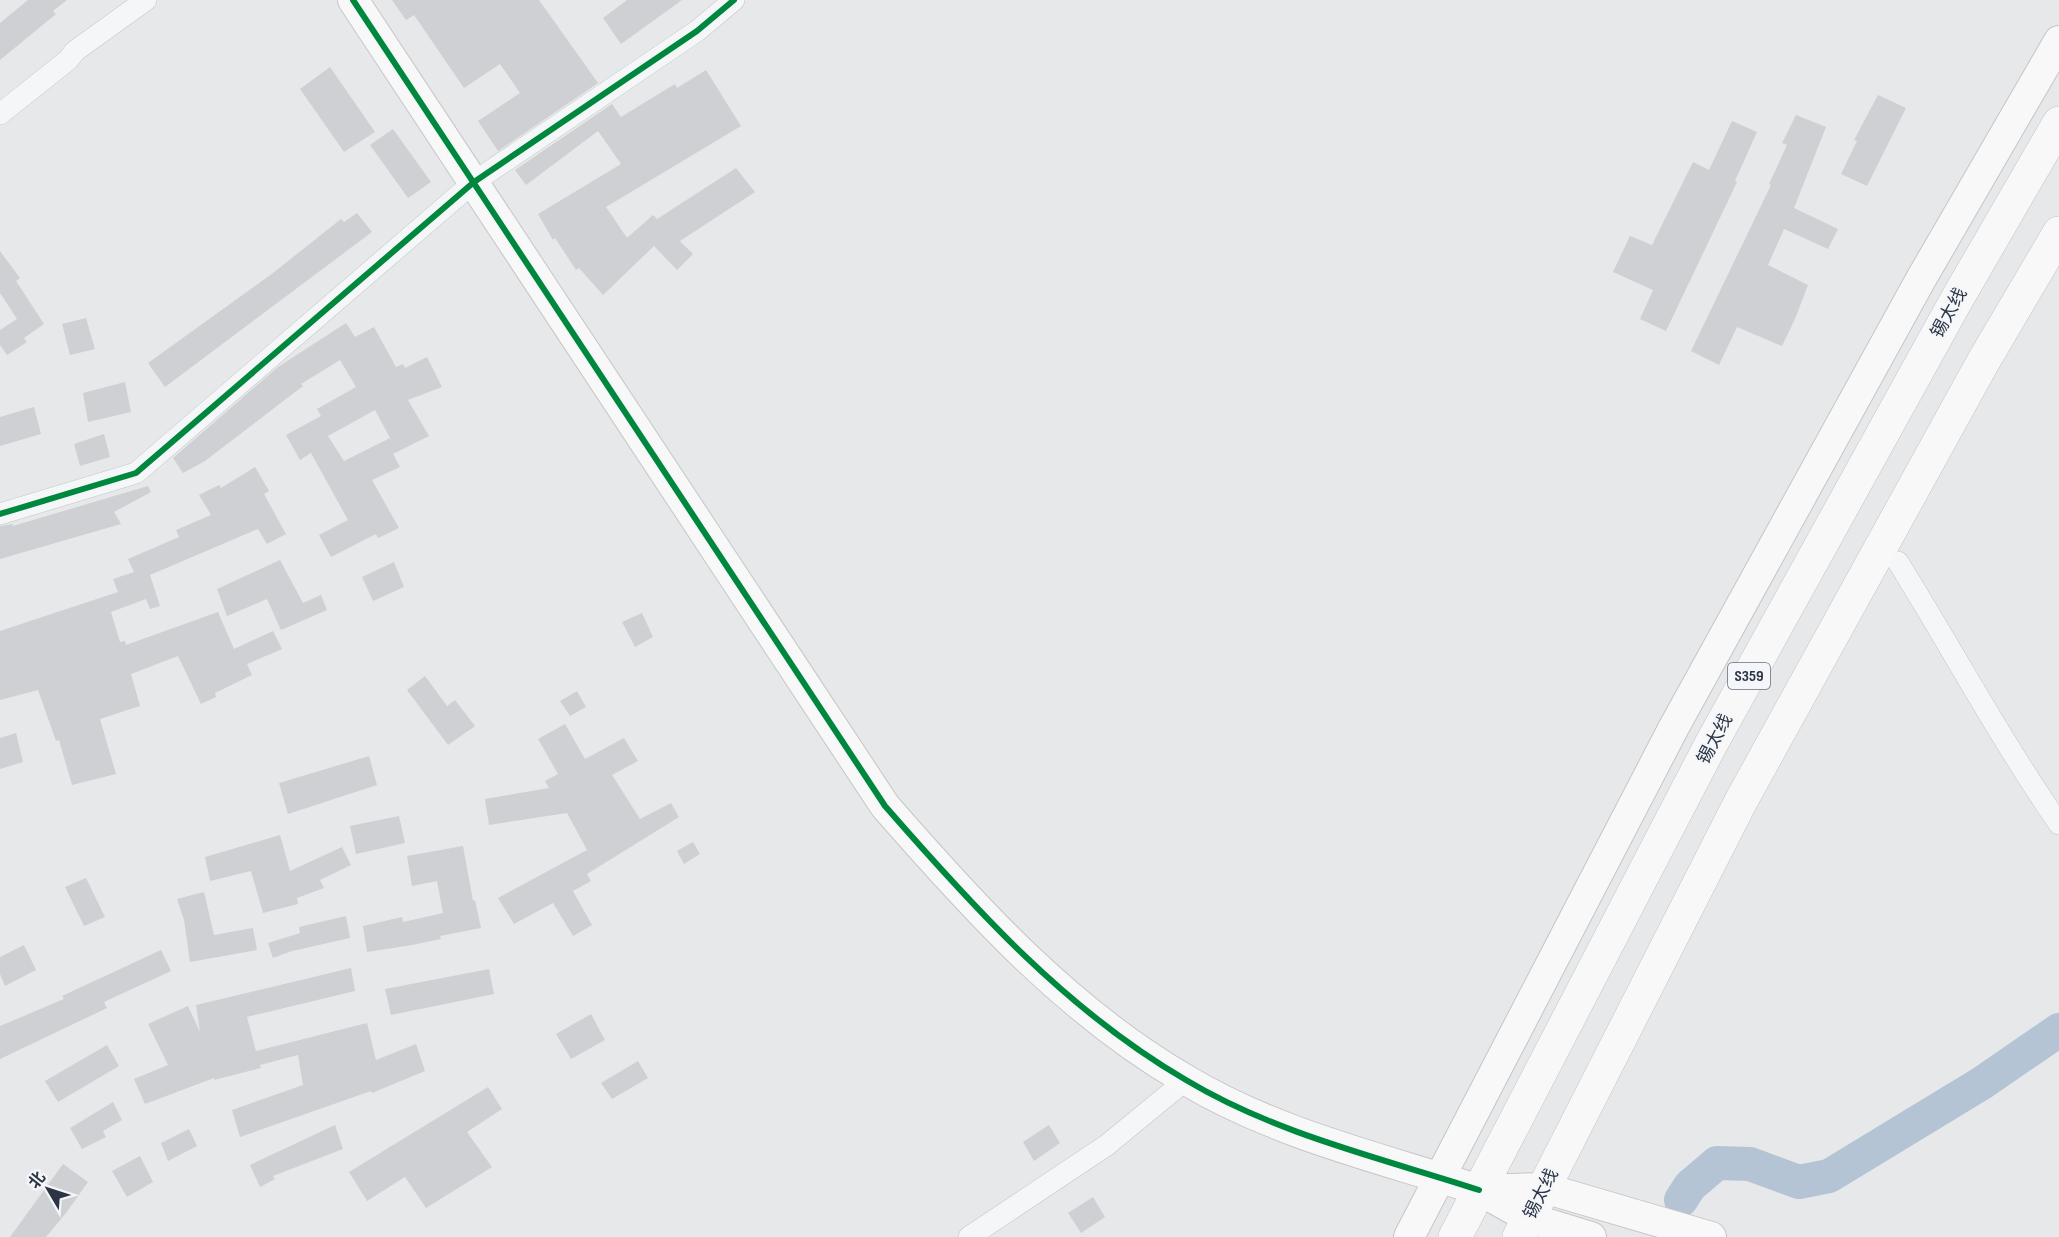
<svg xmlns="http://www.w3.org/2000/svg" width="2059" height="1237" font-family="'Sofia Sans Condensed','Noto Sans SC',sans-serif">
	<rect width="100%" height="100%" fill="#e6e8ea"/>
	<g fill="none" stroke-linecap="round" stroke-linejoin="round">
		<path stroke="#b4c4d5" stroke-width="34" d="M 1681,1200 L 1690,1186 L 1717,1163 L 1750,1164 L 1799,1182 L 1829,1176 L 1982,1083 L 2059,1030"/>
	</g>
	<path fill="#ced0d3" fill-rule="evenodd" d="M 28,0 L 67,0 L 53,11 L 56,14 L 0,60 L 0,23 Z
		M 392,0 L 539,0 L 598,83 L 498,151 L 478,121 L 520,93 L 500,64 L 464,88 L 414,15 L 406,20 Z
		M 627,0 L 682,0 L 621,44 L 603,18 Z
		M 330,67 L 375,132 L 344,152 L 300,89 Z
		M 706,70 L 741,126 L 606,207 L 627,238 L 653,215 L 657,219 L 736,168 L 755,192 L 680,241 L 693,254 L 677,270 L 654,246 L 603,295 L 579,268 L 576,270 L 555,238 L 553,240 L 538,214 L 621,164 L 598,131 L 526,185 L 515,170 L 612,104 L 621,117 L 675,84 L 677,88 Z
		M 1878,95 L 1906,108 L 1867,186 L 1841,174 L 1857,141 L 1854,140 Z
		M 1796,115 L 1826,127 L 1794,208 L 1838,229 L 1828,249 L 1784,229 L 1768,265 L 1808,285 L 1795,319 L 1782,346 L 1737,327 L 1719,365 L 1691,351 L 1771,185 L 1769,184 L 1787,145 L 1782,143 Z
		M 1732,121 L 1757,132 L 1735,181 L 1737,182 L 1666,331 L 1640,319 L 1653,290 L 1613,272 L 1630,236 L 1652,245 L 1693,162 L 1709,170 Z
		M 393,129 L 431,182 L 408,198 L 370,145 Z
		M 357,213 L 372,232 L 165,387 L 148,363 L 273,273 L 341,219 L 344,222 Z
		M 0,251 L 20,278 L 16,281 L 44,324 L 24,338 L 27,342 L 7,355 L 0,345 L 0,330 L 17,319 L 0,293 Z
		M 86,318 L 95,349 L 70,355 L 62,324 Z
		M 346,323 L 355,337 L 374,327 L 396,367 L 403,364 L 405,368 L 427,357 L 442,387 L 408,400 L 429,436 L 393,454 L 400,467 L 372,480 L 399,528 L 378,538 L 376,534 L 331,557 L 319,535 L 348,520 L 311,453 L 300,460 L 286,435 L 321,416 L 317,409 L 356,387 L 340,360 L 301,384 L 303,386 L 205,461 L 183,473 L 173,458 L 278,367 ZM 375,410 L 390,438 L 344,461 L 328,436 Z
		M 125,382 L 131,412 L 88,422 L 83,393 Z
		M 34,407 L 41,434 L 0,446 L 0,417 Z
		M 104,434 L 110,457 L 80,466 L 74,444 Z
		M 255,467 L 269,491 L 264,494 L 286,534 L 267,544 L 258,529 L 150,575 L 160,606 L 150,609 L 146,599 L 111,612 L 120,642 L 125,641 L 126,645 L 218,612 L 234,649 L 273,631 L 282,649 L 247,664 L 252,675 L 215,693 L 216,697 L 201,704 L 178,656 L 131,674 L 140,706 L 100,719 L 116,774 L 72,785 L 59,740 L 56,741 L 38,690 L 0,700 L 0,631 L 118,592 L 113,579 L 134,572 L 128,559 L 179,537 L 176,530 L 211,515 L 199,495 L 219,485 L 221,488 Z
		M 148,486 L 151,492 L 114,512 L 121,524 L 0,559 L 0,526 L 12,524 L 13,526 Z
		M 280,560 L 303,603 L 321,595 L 327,610 L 281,630 L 267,599 L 227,616 L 217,589 Z
		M 394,562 L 404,587 L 373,601 L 362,577 Z
		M 642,613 L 653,637 L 635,647 L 622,622 Z
		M 425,676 L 447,706 L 455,700 L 475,726 L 448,745 L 407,690 Z
		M 577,691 L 586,707 L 570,716 L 560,701 Z
		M 565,724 L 585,759 L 624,738 L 638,761 L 612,775 L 640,819 L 671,803 L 679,817 L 587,874 L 591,881 L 573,891 L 592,925 L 573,936 L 553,903 L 514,924 L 498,898 L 587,850 L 567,813 L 489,825 L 485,799 L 549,788 L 545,781 L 558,774 L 538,739 Z
		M 16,733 L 23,762 L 0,769 L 0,738 Z
		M 369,756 L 377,785 L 288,814 L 279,783 Z
		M 399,816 L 405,843 L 356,854 L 350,826 Z
		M 280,835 L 290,871 L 342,847 L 351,865 L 320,880 L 324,888 L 297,898 L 298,904 L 263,913 L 251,871 L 210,881 L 205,857 Z
		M 693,842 L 700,854 L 684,864 L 677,851 Z
		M 463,846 L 473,901 L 475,900 L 481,928 L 440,936 L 441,939 L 412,945 L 367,952 L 363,926 L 402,917 L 403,922 L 443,913 L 437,881 L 412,886 L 407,856 Z
		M 86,878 L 105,917 L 84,926 L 65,887 Z
		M 204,892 L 214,935 L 253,928 L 257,950 L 190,962 L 184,920 L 177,899 Z
		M 346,916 L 350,938 L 292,951 L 273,958 L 268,943 L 300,933 L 299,927 Z
		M 24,945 L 36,970 L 5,986 L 0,974 L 0,957 Z
		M 161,950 L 171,971 L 104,1002 L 107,1008 L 0,1059 L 0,1026 L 64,999 L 62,996 Z
		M 351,968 L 355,991 L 247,1017 L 256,1051 L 367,1023 L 376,1060 L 416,1044 L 425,1071 L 372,1093 L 371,1091 L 240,1137 L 232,1110 L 303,1085 L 298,1055 L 260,1065 L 261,1068 L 214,1080 L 214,1078 L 145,1104 L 134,1079 L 168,1065 L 148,1024 L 188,1006 L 200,1032 L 196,1005 Z
		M 489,969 L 494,994 L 391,1015 L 385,989 Z
		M 591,1014 L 605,1040 L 571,1059 L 556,1034 Z
		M 107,1045 L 119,1066 L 58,1102 L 45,1081 Z
		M 638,1061 L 648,1078 L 612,1099 L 601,1083 Z
		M 488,1087 L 502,1109 L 467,1132 L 492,1167 L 426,1208 L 405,1177 L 367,1201 L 349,1172 Z
		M 113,1102 L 122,1120 L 103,1131 L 106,1137 L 82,1149 L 70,1128 Z
		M 335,1125 L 343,1149 L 273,1176 L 275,1179 L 260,1187 L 250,1165 Z
		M 1049,1125 L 1060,1143 L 1034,1161 L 1023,1142 Z
		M 189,1129 L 197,1146 L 168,1161 L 161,1143 Z
		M 140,1156 L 153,1182 L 127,1197 L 112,1171 Z
		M 63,1164 L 88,1182 L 66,1213 L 46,1237 L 10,1237 Z
		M 1093,1197 L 1105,1217 L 1081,1233 L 1068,1213 Z"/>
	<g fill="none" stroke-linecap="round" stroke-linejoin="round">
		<g stroke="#c4c6c8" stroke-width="22">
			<path id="street" d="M 0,114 L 68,60 L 75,51 L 146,0
				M 0,514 L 136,473 L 474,182 L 697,31 L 734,0
				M 1898,562 C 1952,649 2001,740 2059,824
				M 969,1237 L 1107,1145 L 1186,1080"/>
		</g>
		<g stroke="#c4c6c8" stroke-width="32">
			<path id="secondary" d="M 353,0 L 885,806 C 974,908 1067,1011 1186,1080 C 1276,1134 1381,1158 1479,1190
				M 1409,1237 L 1674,727 L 1921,279 L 2059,41
				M 1591,1237 L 1529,1218 L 1479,1190 L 1544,1188 L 1711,1237"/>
		</g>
		<g stroke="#c2c5c8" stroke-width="34">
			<path id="primary" d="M 1455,1237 L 1710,746 L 1957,299 L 2059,123
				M 1519,1237 L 1741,801 L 1983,362 L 2059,233"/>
		</g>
		<use href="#street" stroke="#f5f6f7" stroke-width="21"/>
		<use href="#secondary" stroke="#f8f8f8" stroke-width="30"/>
		<use href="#primary" stroke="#f8f8f8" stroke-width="33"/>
		<g stroke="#f4f6f9" stroke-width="10">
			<path id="cycleway" d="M 353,0 L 885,806 C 974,908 1067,1011 1186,1080 C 1276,1134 1381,1158 1479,1190
				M 0,514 L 136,473 L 474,182 L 697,31 L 734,0"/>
		</g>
		<use href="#cycleway" stroke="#00873e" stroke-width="6"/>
	</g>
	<g text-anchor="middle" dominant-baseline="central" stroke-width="4.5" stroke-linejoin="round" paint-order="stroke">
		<rect fill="#f4f6f9" stroke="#676e7b" stroke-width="1.5" x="1728" y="663" width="42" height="26" rx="4.5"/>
		<g font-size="16" font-weight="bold" fill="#2b3445">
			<text x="1749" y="676">S359</text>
		</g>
		<g font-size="18" fill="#2b3445" stroke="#f4f6f9">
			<text transform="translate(1949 313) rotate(-61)">锡太线</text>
			<text transform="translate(1715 739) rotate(-62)">锡太线</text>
			<text transform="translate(1541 1194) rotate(-63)">锡太线</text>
		</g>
	</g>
	<g transform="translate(48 1189) rotate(309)" stroke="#f4f6f9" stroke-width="4.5" paint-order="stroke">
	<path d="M0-4.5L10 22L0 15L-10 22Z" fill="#2b3445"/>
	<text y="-9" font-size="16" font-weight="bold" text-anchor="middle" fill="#2b3445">北</text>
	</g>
</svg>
